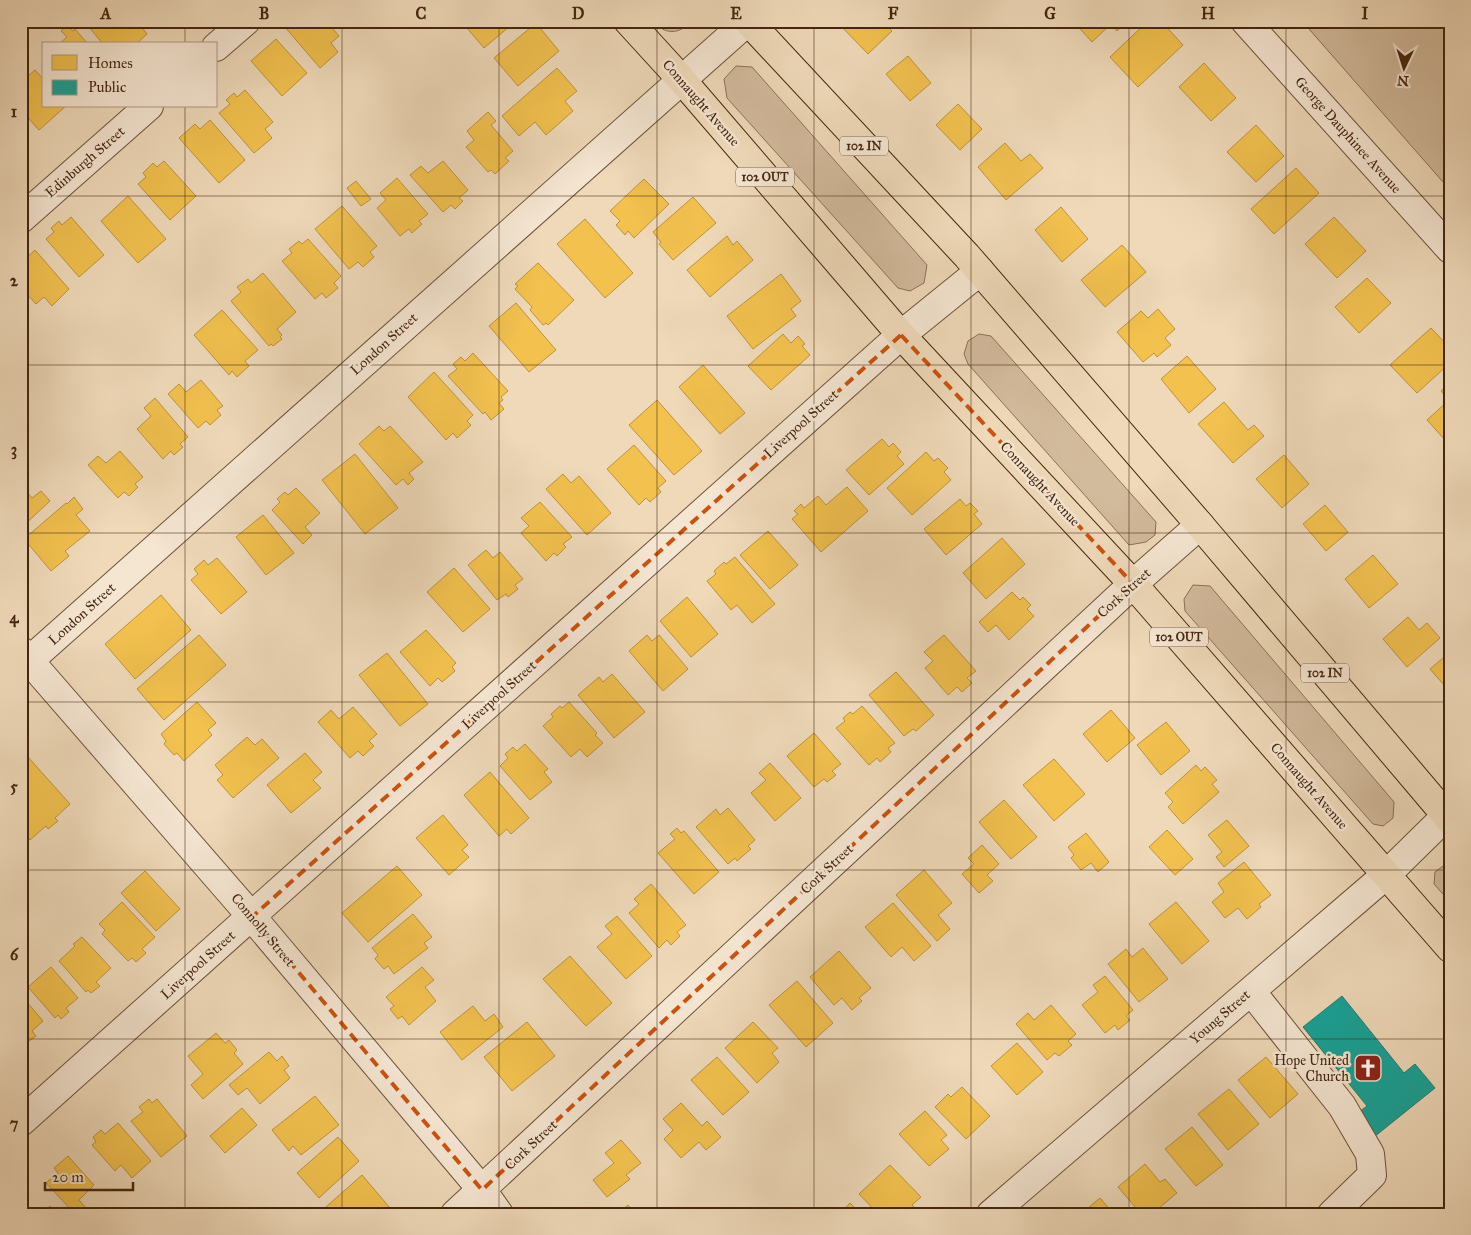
<svg xmlns="http://www.w3.org/2000/svg" width="1471" height="1235" font-family="'IM FELL Great Primer',serif">
	<rect width="100%" height="100%" fill="#efd9b9"/>
	<filter id="stains"><feTurbulence type="fractalNoise" baseFrequency=".004" numOctaves="4"/><feColorMatrix values="0 0 0 0 .2 0 0 0 0 .09 0 0 0 0 .02 0 0 0 .5 -.17"/></filter>
	<radialGradient id="worn" r=".72"><stop offset=".6" stop-color="#630" stop-opacity="0"/><stop offset="1" stop-color="#630" stop-opacity=".3"/></radialGradient>
	<path fill="#d2ba9c" stroke="#8b7056" d="M 653,21 L 691,21 C 679,35 665,35 653,21 Z
		M 1302,21 L 1450,21 L 1450,190 Z
		M 736,66 L 752,67 L 927,265 L 924,283 L 910,291 L 898,288 L 727,98 L 724,79 Z
		M 979,334 L 991,336 L 1156,522 L 1155,535 L 1146,542 L 1129,545 L 968,364 L 964,354 L 968,341 Z
		M 1193,585 L 1210,586 L 1394,802 L 1393,818 L 1383,826 L 1373,824 L 1185,611 L 1184,599 Z
		M 1446,864 L 1450,865 L 1450,902 L 1434,884 L 1435,872 Z"/>
	<path fill="#f2c14e" stroke="#be923b" d="M 84,21 L 137,21 L 147,34 L 136,44 L 103,44 Z
		M 290,21 L 326,21 L 339,36 L 331,43 L 338,52 L 320,68 L 284,26 Z
		M 361,21 L 375,21 L 367,28 Z
		M 461,21 L 516,21 L 484,48 Z
		M 842,21 L 882,21 L 892,31 L 868,54 L 839,24 Z
		M 1073,21 L 1127,21 L 1117,31 L 1111,24 L 1092,42 Z
		M 1148,21 L 1161,21 L 1183,45 L 1138,87 L 1110,57 Z
		M 536,23 L 559,51 L 518,86 L 494,58 Z
		M 67,25 L 73,31 L 75,29 L 88,44 L 59,44 L 67,37 L 61,31 Z
		M 276,39 L 307,73 L 282,96 L 251,61 Z
		M 908,56 L 931,83 L 910,101 L 886,74 Z
		M 1204,63 L 1236,98 L 1211,121 L 1179,87 Z
		M 557,68 L 577,91 L 565,101 L 573,111 L 546,135 L 535,122 L 519,136 L 502,116 Z
		M 35,70 L 44,80 L 44,106 L 66,106 L 39,130 L 21,110 L 21,82 Z
		M 245,90 L 273,122 L 265,129 L 272,138 L 254,153 L 219,113 L 230,104 L 226,100 L 234,93 L 237,97 Z
		M 958,104 L 982,129 L 960,150 L 936,125 Z
		M 488,112 L 496,121 L 491,125 L 513,151 L 505,158 L 509,161 L 495,174 L 491,170 L 488,172 L 466,147 L 474,140 L 467,131 Z
		M 210,120 L 245,160 L 219,183 L 179,138 L 195,124 L 200,129 Z
		M 1256,125 L 1284,156 L 1256,182 L 1227,152 Z
		M 1005,143 L 1021,161 L 1030,154 L 1043,168 L 1006,200 L 978,167 Z
		M 164,161 L 196,196 L 170,220 L 138,184 L 146,177 L 143,173 L 153,163 L 157,167 Z
		M 443,161 L 468,190 L 459,198 L 463,201 L 455,209 L 451,205 L 443,212 L 410,175 L 421,166 L 428,173 Z
		M 1296,168 L 1319,193 L 1274,234 L 1251,209 Z
		M 397,178 L 428,214 L 419,221 L 422,224 L 412,233 L 409,229 L 400,236 L 377,208 L 386,200 L 380,193 Z
		M 644,179 L 669,204 L 634,238 L 628,231 L 625,235 L 616,225 L 620,221 L 610,211 Z
		M 356,181 L 371,199 L 361,206 L 347,188 Z
		M 128,196 L 166,239 L 138,263 L 101,221 Z
		M 693,197 L 716,223 L 673,260 L 659,244 L 661,242 L 653,232 Z
		M 342,206 L 377,246 L 370,252 L 374,257 L 363,267 L 358,262 L 349,269 L 315,229 Z
		M 1061,207 L 1088,239 L 1062,262 L 1035,230 Z
		M 71,217 L 104,255 L 79,277 L 46,239 L 54,232 L 51,228 L 59,221 L 62,225 Z
		M 1334,217 L 1366,251 L 1337,278 L 1305,244 Z
		M 585,219 L 633,273 L 605,298 L 557,244 Z
		M 727,236 L 733,245 L 737,241 L 753,260 L 710,297 L 687,270 Z
		M 308,239 L 341,276 L 334,283 L 338,288 L 326,298 L 322,293 L 315,299 L 282,261 L 292,253 L 289,249 L 299,241 L 302,244 Z
		M 1122,245 L 1146,272 L 1105,307 L 1081,280 Z
		M 35,250 L 69,289 L 52,306 L 44,297 L 36,304 L 21,288 L 21,259 L 23,261 Z
		M 538,263 L 574,300 L 548,325 L 546,323 L 543,325 L 530,310 L 532,307 L 515,289 L 518,286 L 515,284 Z
		M 263,273 L 296,312 L 277,329 L 282,335 L 280,337 L 282,339 L 273,346 L 271,344 L 269,346 L 231,301 L 241,292 L 237,287 L 248,279 L 251,283 Z
		M 781,274 L 801,301 L 791,309 L 796,316 L 753,349 L 727,316 Z
		M 1367,278 L 1391,303 L 1359,333 L 1335,307 Z
		M 516,303 L 556,350 L 529,372 L 489,326 Z
		M 1158,309 L 1175,329 L 1165,338 L 1171,345 L 1157,357 L 1154,353 L 1143,362 L 1117,332 L 1141,311 L 1148,318 Z
		M 222,310 L 258,350 L 245,361 L 249,366 L 237,377 L 232,371 L 229,375 L 194,335 Z
		M 1431,328 L 1450,348 L 1450,363 L 1417,393 L 1390,365 Z
		M 783,334 L 791,343 L 798,336 L 805,344 L 802,346 L 810,355 L 771,390 L 748,366 Z
		M 21,336 L 25,341 L 21,345 L 28,352 L 21,359 Z
		M 473,353 L 508,391 L 501,397 L 503,400 L 499,403 L 504,409 L 491,420 L 485,412 L 483,414 L 448,376 L 457,369 L 453,364 L 461,357 L 465,361 Z
		M 1187,356 L 1216,389 L 1189,413 L 1161,379 Z
		M 703,365 L 745,413 L 720,434 L 679,387 Z
		M 434,372 L 473,415 L 467,421 L 471,425 L 457,438 L 453,433 L 446,440 L 408,397 Z
		M 201,380 L 223,406 L 217,410 L 221,415 L 210,425 L 206,421 L 198,428 L 168,394 L 179,384 L 186,392 Z
		M 1450,383 L 1450,436 L 1445,440 L 1427,420 L 1449,400 L 1441,391 Z
		M 155,398 L 188,437 L 180,444 L 183,447 L 174,455 L 171,451 L 163,459 L 137,429 L 151,416 L 144,408 Z
		M 657,400 L 702,451 L 674,475 L 629,425 Z
		M 1224,402 L 1248,430 L 1254,425 L 1264,436 L 1233,463 L 1198,424 Z
		M 379,426 L 384,431 L 390,426 L 423,462 L 409,473 L 414,479 L 408,485 L 403,479 L 396,485 L 359,444 Z
		M 882,439 L 889,447 L 893,443 L 901,452 L 897,456 L 904,464 L 869,495 L 846,470 Z
		M 634,445 L 666,481 L 658,488 L 661,492 L 650,502 L 646,498 L 639,505 L 607,469 Z
		M 120,451 L 143,477 L 135,484 L 138,487 L 129,496 L 124,492 L 118,498 L 88,465 L 98,456 L 106,463 Z
		M 926,452 L 934,461 L 938,458 L 948,468 L 944,472 L 951,480 L 912,515 L 887,488 Z
		M 355,454 L 398,508 L 365,534 L 322,480 Z
		M 1284,455 L 1309,484 L 1282,508 L 1256,479 Z
		M 563,474 L 571,483 L 579,476 L 611,513 L 587,535 L 546,489 Z
		M 21,485 L 32,498 L 41,491 L 50,501 L 21,528 Z
		M 847,487 L 868,511 L 821,552 L 792,519 L 798,514 L 794,511 L 801,504 L 804,508 L 818,496 L 826,505 Z
		M 296,488 L 320,513 L 305,527 L 312,535 L 303,544 L 272,510 L 280,502 L 277,499 L 285,492 L 288,495 Z
		M 74,497 L 83,509 L 76,515 L 90,531 L 65,551 L 69,556 L 51,571 L 24,539 L 66,503 L 67,504 Z
		M 960,499 L 966,506 L 970,503 L 978,511 L 974,514 L 982,524 L 946,555 L 924,529 Z
		M 540,502 L 572,537 L 563,544 L 566,547 L 557,556 L 554,553 L 546,561 L 521,533 L 529,526 L 521,518 Z
		M 1325,505 L 1348,532 L 1326,551 L 1303,524 Z
		M 263,515 L 294,553 L 266,575 L 236,537 Z
		M 768,531 L 798,565 L 770,589 L 740,555 Z
		M 1002,538 L 1025,564 L 986,599 L 963,573 Z
		M 486,550 L 493,558 L 500,552 L 523,579 L 515,585 L 518,589 L 508,597 L 506,594 L 497,600 L 468,565 Z
		M 1373,555 L 1398,584 L 1369,608 L 1345,579 Z
		M 735,557 L 775,604 L 752,623 L 737,605 L 731,610 L 707,581 L 716,574 L 714,571 L 724,562 L 726,564 Z
		M 217,558 L 247,592 L 221,614 L 191,580 L 198,574 L 194,569 L 204,560 L 208,565 Z
		M 454,568 L 490,609 L 463,632 L 427,592 Z
		M 1012,592 L 1020,600 L 1023,597 L 1031,605 L 1027,609 L 1034,616 L 1009,640 L 996,625 L 988,632 L 979,622 Z
		M 161,595 L 191,630 L 135,679 L 105,644 Z
		M 687,597 L 718,634 L 691,657 L 660,621 Z
		M 1408,617 L 1419,630 L 1427,623 L 1440,638 L 1407,667 L 1383,639 Z
		M 426,630 L 456,663 L 452,667 L 455,671 L 442,682 L 438,678 L 430,686 L 400,652 Z
		M 199,635 L 226,665 L 164,720 L 137,689 Z
		M 647,635 L 652,641 L 659,635 L 688,669 L 663,691 L 629,651 Z
		M 944,635 L 976,671 L 967,678 L 972,683 L 962,692 L 957,687 L 948,695 L 925,668 L 933,661 L 924,652 Z
		M 1450,652 L 1450,692 L 1430,669 Z
		M 387,653 L 428,704 L 400,726 L 359,675 Z
		M 896,672 L 934,715 L 916,731 L 913,729 L 904,736 L 869,695 Z
		M 612,674 L 645,712 L 614,738 L 578,695 L 599,677 L 603,682 Z
		M 197,702 L 216,723 L 208,730 L 212,735 L 184,761 L 177,753 L 174,755 L 164,744 L 166,741 L 161,734 Z
		M 569,702 L 597,733 L 595,735 L 603,743 L 587,757 L 580,749 L 571,757 L 543,726 L 553,717 L 551,714 L 560,706 L 562,708 Z
		M 862,706 L 895,743 L 888,748 L 891,752 L 880,762 L 877,758 L 869,765 L 836,728 L 845,721 L 843,718 L 850,712 L 853,714 Z
		M 353,707 L 377,734 L 369,741 L 374,746 L 363,756 L 358,751 L 350,758 L 318,722 L 331,710 L 339,719 Z
		M 1111,710 L 1135,738 L 1107,762 L 1083,734 Z
		M 1166,722 L 1190,751 L 1161,775 L 1137,745 Z
		M 814,733 L 841,764 L 832,771 L 836,775 L 827,782 L 824,779 L 814,787 L 787,756 Z
		M 247,737 L 255,745 L 262,739 L 279,758 L 233,798 L 217,780 L 223,775 L 215,765 Z
		M 525,744 L 548,769 L 544,772 L 552,782 L 530,800 L 500,766 L 508,758 L 505,754 L 513,747 L 517,751 Z
		M 305,753 L 322,772 L 313,780 L 321,788 L 291,813 L 267,785 Z
		M 28,757 L 70,804 L 55,818 L 58,821 L 48,829 L 46,826 L 30,840 L 21,830 L 21,762 Z
		M 1054,759 L 1085,794 L 1054,821 L 1023,785 Z
		M 770,763 L 801,798 L 775,821 L 751,793 L 766,780 L 759,773 Z
		M 1196,765 L 1201,771 L 1205,767 L 1217,780 L 1212,784 L 1219,792 L 1183,824 L 1168,807 L 1173,802 L 1165,793 Z
		M 490,772 L 529,818 L 511,834 L 507,829 L 499,836 L 464,795 Z
		M 1004,800 L 1037,837 L 1011,859 L 979,822 Z
		M 728,808 L 755,840 L 748,846 L 751,849 L 737,861 L 735,858 L 728,864 L 696,827 L 716,809 L 720,815 Z
		M 443,815 L 468,845 L 462,850 L 469,857 L 449,875 L 416,838 Z
		M 1227,820 L 1249,846 L 1224,867 L 1216,857 L 1222,852 L 1208,835 Z
		M 677,828 L 681,833 L 684,831 L 719,872 L 694,894 L 658,853 L 675,839 L 670,834 Z
		M 1167,830 L 1193,859 L 1175,875 L 1149,847 Z
		M 1086,833 L 1109,862 L 1098,872 L 1091,863 L 1081,870 L 1071,858 L 1074,855 L 1068,847 Z
		M 982,845 L 999,864 L 987,875 L 993,881 L 979,893 L 962,874 L 974,864 L 968,858 Z
		M 1244,862 L 1271,895 L 1259,904 L 1261,907 L 1247,919 L 1238,908 L 1225,918 L 1212,902 L 1224,892 L 1218,883 Z
		M 397,866 L 422,895 L 368,942 L 342,913 Z
		M 924,870 L 952,903 L 938,915 L 950,929 L 937,941 L 896,895 Z
		M 145,871 L 180,909 L 156,931 L 121,893 Z
		M 651,884 L 686,925 L 677,932 L 680,936 L 671,945 L 667,940 L 659,948 L 629,913 L 639,904 L 634,899 Z
		M 122,902 L 155,937 L 142,949 L 146,953 L 136,962 L 132,958 L 128,961 L 102,934 L 105,930 L 99,924 Z
		M 1176,902 L 1209,941 L 1182,964 L 1149,924 Z
		M 893,903 L 931,946 L 914,961 L 902,947 L 891,957 L 865,927 Z
		M 413,914 L 432,937 L 424,943 L 428,948 L 394,974 L 388,966 L 384,969 L 375,959 L 378,955 L 372,948 Z
		M 617,916 L 652,956 L 626,979 L 597,947 L 612,934 L 605,926 Z
		M 82,937 L 111,968 L 96,982 L 100,986 L 91,993 L 88,990 L 86,992 L 59,961 L 75,946 L 73,944 Z
		M 1143,948 L 1168,979 L 1139,1002 L 1108,964 L 1126,949 L 1132,957 Z
		M 839,951 L 871,988 L 859,998 L 862,1001 L 852,1010 L 842,998 L 834,1005 L 810,977 Z
		M 570,956 L 612,1003 L 586,1026 L 543,979 Z
		M 51,967 L 78,998 L 66,1008 L 69,1012 L 61,1019 L 58,1015 L 55,1018 L 28,987 Z
		M 422,967 L 434,980 L 425,987 L 436,1001 L 409,1025 L 402,1016 L 398,1019 L 390,1009 L 394,1006 L 386,997 Z
		M 1105,976 L 1133,1010 L 1126,1016 L 1130,1020 L 1118,1030 L 1115,1025 L 1105,1033 L 1082,1005 L 1098,992 L 1093,985 Z
		M 797,981 L 833,1023 L 806,1047 L 769,1005 Z
		M 21,995 L 43,1021 L 32,1031 L 36,1036 L 25,1044 L 22,1040 L 21,1041 Z
		M 1051,1005 L 1076,1034 L 1068,1041 L 1072,1045 L 1059,1056 L 1055,1053 L 1047,1060 L 1016,1024 L 1028,1013 L 1034,1020 Z
		M 473,1006 L 485,1021 L 494,1014 L 503,1027 L 462,1060 L 440,1032 Z
		M 527,1022 L 555,1056 L 512,1091 L 484,1057 Z
		M 753,1022 L 778,1048 L 772,1053 L 779,1062 L 757,1083 L 725,1048 Z
		M 216,1033 L 225,1043 L 229,1040 L 237,1050 L 234,1053 L 243,1064 L 203,1099 L 191,1085 L 203,1074 L 188,1056 Z
		M 1017,1043 L 1043,1072 L 1017,1095 L 991,1066 Z
		M 269,1052 L 277,1061 L 282,1056 L 289,1066 L 284,1070 L 290,1078 L 260,1104 L 247,1088 L 238,1095 L 229,1085 Z
		M 717,1057 L 749,1092 L 723,1115 L 691,1080 Z
		M 1266,1057 L 1298,1094 L 1270,1118 L 1238,1080 Z
		M 962,1087 L 990,1116 L 966,1139 L 935,1107 L 948,1094 L 951,1097 Z
		M 1229,1089 L 1259,1124 L 1228,1150 L 1198,1114 Z
		M 315,1096 L 339,1125 L 301,1155 L 293,1146 L 289,1151 L 272,1130 Z
		M 149,1099 L 152,1103 L 157,1099 L 187,1136 L 161,1157 L 131,1121 L 143,1112 L 139,1107 Z
		M 681,1103 L 702,1126 L 707,1121 L 721,1137 L 706,1150 L 699,1142 L 681,1158 L 664,1139 L 673,1130 L 663,1119 Z
		M 242,1108 L 257,1125 L 225,1153 L 210,1136 Z
		M 925,1111 L 947,1135 L 941,1140 L 949,1149 L 929,1166 L 899,1134 Z
		M 118,1123 L 151,1161 L 132,1178 L 121,1165 L 115,1171 L 92,1145 L 96,1142 L 93,1137 L 101,1130 L 105,1134 Z
		M 1192,1127 L 1223,1165 L 1196,1186 L 1165,1149 Z
		M 338,1137 L 359,1161 L 319,1198 L 297,1173 Z
		M 621,1140 L 641,1163 L 626,1175 L 630,1179 L 607,1197 L 593,1180 L 614,1163 L 605,1153 Z
		M 68,1156 L 94,1185 L 79,1200 L 86,1208 L 79,1214 L 75,1214 L 46,1183 L 58,1173 L 54,1168 Z
		M 1145,1164 L 1160,1182 L 1165,1179 L 1177,1193 L 1152,1214 L 1141,1214 L 1118,1187 Z
		M 890,1165 L 921,1197 L 912,1205 L 915,1208 L 909,1214 L 878,1214 L 859,1194 Z
		M 362,1175 L 390,1208 L 383,1214 L 318,1214 Z
		M 1100,1198 L 1114,1214 L 1081,1214 Z
		M 850,1203 L 861,1214 L 839,1214 Z
		M 628,1205 L 634,1212 L 637,1210 L 640,1214 L 606,1214 L 614,1207 L 619,1212 Z
		M 50,1206 L 57,1214 L 42,1214 Z"/>
	<path fill="#17a398" stroke="#247d6f" d="M 1342,996 L 1404,1073 L 1415,1064 L 1435,1088 L 1374,1137 L 1355,1115 L 1367,1106 L 1303,1027 Z"/>
	<g fill="none" stroke-linecap="round" stroke-linejoin="round">
		<g stroke="#6f523a" stroke-width="30">
			<path id="minor" d="M 1245,21 L 1450,249
				M 216,47 L 246,21
				M 21,219 L 149,106
				M 21,651 L 252,917 L 482,1190 L 499,1214
				M 21,668 L 748,21
				M 1251,991 L 1342,1106 L 1370,1154 L 1372,1175 L 1332,1214
				M 21,1122 L 901,335 L 980,271
				M 455,1214 L 1133,584 L 1200,525
				M 991,1214 L 1387,874 L 1446,816"/>
		</g>
		<g stroke="#44250f" stroke-width="30">
			<path id="major" d="M 628,21 L 681,79 L 901,335 L 1133,584 L 1450,948
				M 748,21 L 967,256 L 1200,525 L 1450,820"/>
		</g>
		<use href="#minor" stroke="#f5e6d2" stroke-width="28"/>
		<use href="#major" stroke="#efd9b9" stroke-width="28"/>
	</g>
	<path fill="none" stroke="#cf510c" stroke-width="4" stroke-dasharray="10 6" stroke-linejoin="round" d="M 901,335 L 1133,584 L 482,1190 L 252,917 Z"/>
	<path fill="none" stroke="#44250f" stroke-width="1" stroke-opacity="0.55" d="M 185,21 L 185,44M 342,21 L 342,1214M 499,21 L 499,1214M 657,21 L 657,1214M 814,21 L 814,1214M 971,21 L 971,1214M 1129,21 L 1129,1214M 1286,21 L 1286,1214M 185,106 L 185,1214M 21,196 L 1450,196M 21,365 L 1450,365M 21,533 L 1450,533M 21,702 L 1450,702M 21,870 L 1450,870M 21,1039 L 1450,1039"/>
	<defs>
		<g id="church-square" transform="scale(1.4375)"><rect x="-9" y="-9" width="18" height="18" rx="4" fill="#8f2418" stroke="#f5e6d2"/><path d="M-1.2-6h2.4v3.5h3.3v2.4h-3.3V6h-2.4V-.1h-3.3v-2.4h3.3Z" fill="#fff"/></g>
	</defs>
	<g fill-rule="evenodd">
		<use href="#church-square" x="1368" y="1068"/>
	</g>
	<g text-anchor="middle" dominant-baseline="central" stroke-width="5" stroke-linejoin="round" paint-order="stroke">
		<g fill="#f5e6d2" stroke="#795f4a" stroke-width="1">
			<rect x="840" y="136.5" width="48" height="19" rx="4"/>
			<rect x="736" y="167.5" width="58" height="19" rx="4"/>
			<rect x="1150" y="627.5" width="58" height="19" rx="4"/>
			<rect x="1301" y="663.5" width="48" height="19" rx="4"/>
		</g>
		<g font-size="12" font-weight="bold" fill="#44250f">
			<text x="864" y="146">102 IN</text>
			<text x="765" y="177">102 OUT</text>
			<text x="1179" y="637">102 OUT</text>
			<text x="1325" y="673">102 IN</text>
		</g>
		<g font-size="14" fill="#44250f" stroke="#f5e6d2">
			<text transform="translate(701 103) rotate(49)">Connaught Avenue</text>
			<text transform="translate(1348 135) rotate(48)">George Dauphinee Avenue</text>
			<text transform="translate(85 162) rotate(-41)">Edinburgh Street</text>
			<text transform="translate(384 344) rotate(-42)">London Street</text>
			<text transform="translate(801 424) rotate(-42)">Liverpool Street</text>
			<text transform="translate(1040 484) rotate(47)">Connaught Avenue</text>
			<text transform="translate(1124 593) rotate(-42)">Cork Street</text>
			<text transform="translate(82 614) rotate(-42)">London Street</text>
			<text transform="translate(499 695) rotate(-42)">Liverpool Street</text>
			<text transform="translate(1309 786) rotate(49)">Connaught Avenue</text>
			<text transform="translate(827 869) rotate(-43)">Cork Street</text>
			<text transform="translate(263 930) rotate(50)">Connolly Street</text>
			<text transform="translate(198 965) rotate(-42)">Liverpool Street</text>
			<text transform="translate(1220 1017) rotate(-41)">Young Street</text>
			<text transform="translate(531 1145) rotate(-43)">Cork Street</text>
		</g>
		<g font-size="14" fill="#44250f" stroke="#f5e6d2" text-anchor="end">
			<text x="1349" y="1060">Hope United<tspan x="1349" dy="16">Church</tspan></text>
		</g>
	</g>
	<rect width="1471" height="1235" fill="none" stroke="#efd9b9" stroke-width="55"/>
	<rect x="42" y="42" width="175" height="65" fill="#f5e6d2" stroke="#ae9984"/>
	<rect x="52" y="55" width="25" height="15" fill="#f2c14e" stroke="#ae9984"/>
	<text x="88" y="68" font-size="15" fill="#44250f">Homes</text>
	<rect x="52" y="80" width="25" height="15" fill="#17a398" stroke="#ae9984"/>
	<text x="88" y="92" font-size="15" fill="#44250f">Public</text>
	<g transform="translate(1404 68) rotate(184)" stroke="#f5e6d2" stroke-width="4" paint-order="stroke">
	<path d="M0-4L9 19L0 12L-9 19Z" fill="#44250f"/>
	<text y="-8" font-size="14" font-weight="bold" text-anchor="middle" fill="#44250f">N</text>
	</g>
	<path d="M45 1182v8h88v-8" fill="none" stroke="#44250f" stroke-width="2.5"/>
	<text x="52" y="1182" font-size="15" fill="#44250f" stroke="#f5e6d2" stroke-width="4" paint-order="stroke">20 m</text>
	<rect x="28" y="28" width="1416" height="1180" fill="none" stroke="#44250f" stroke-width="2"/>
	<g font-size="16" text-anchor="middle" font-weight="bold" fill="#44250f">
		<text x="106" y="19">A</text>
		<text x="264" y="19">B</text>
		<text x="421" y="19">C</text>
		<text x="578" y="19">D</text>
		<text x="736" y="19">E</text>
		<text x="893" y="19">F</text>
		<text x="1050" y="19">G</text>
		<text x="1208" y="19">H</text>
		<text x="1365" y="19">I</text>
		<text x="14" y="117">1</text>
		<text x="14" y="286">2</text>
		<text x="14" y="455">3</text>
		<text x="14" y="623">4</text>
		<text x="14" y="792">5</text>
		<text x="14" y="960">6</text>
		<text x="14" y="1129">7</text>
	</g>
	<rect width="100%" height="100%" filter="url(#stains)"/>
	<rect width="100%" height="100%" fill="url(#worn)"/>
</svg>
